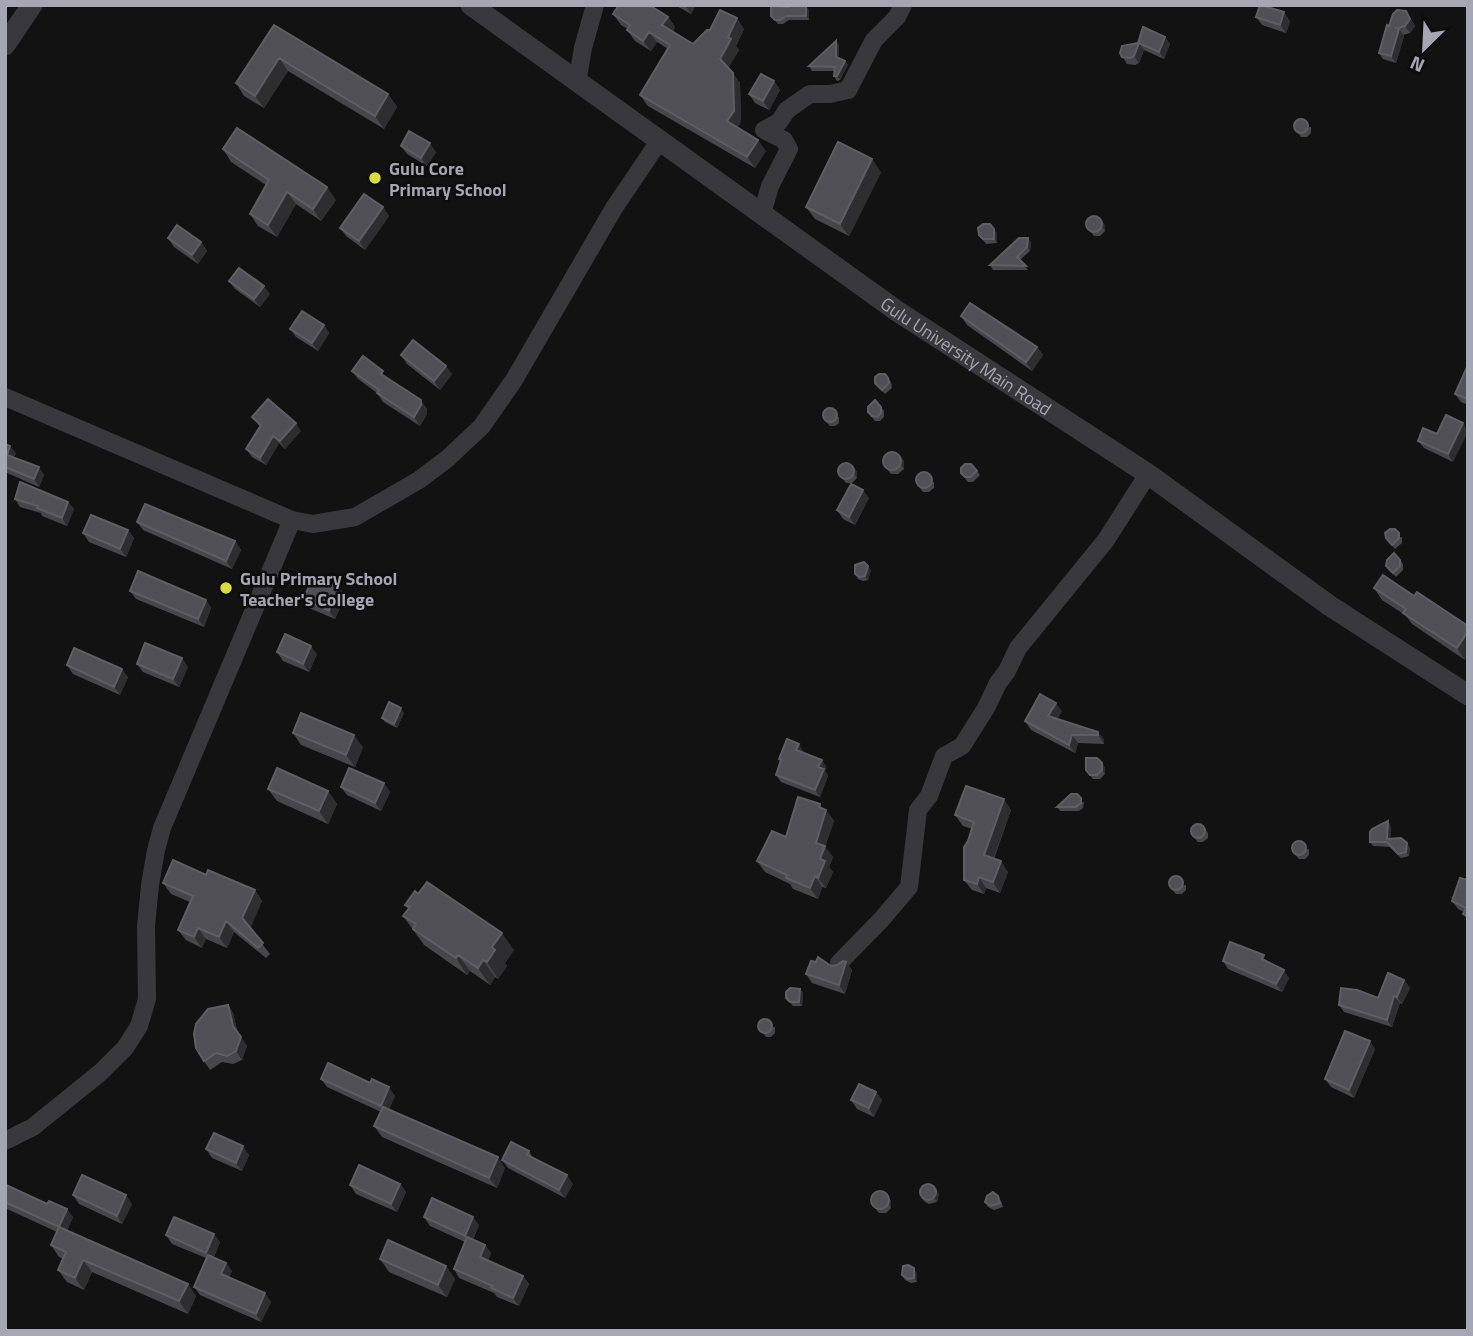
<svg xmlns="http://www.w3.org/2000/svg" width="1473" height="1336" font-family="'Titillium Web',sans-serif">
	<rect width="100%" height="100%" fill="#121213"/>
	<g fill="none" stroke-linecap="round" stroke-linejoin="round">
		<path stroke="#39383d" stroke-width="18" d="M 577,83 L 583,48 L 595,5
			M 762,214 L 770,186 L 789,149 L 784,140 L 764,130 L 779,122 L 787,110 L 810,94 L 830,94 L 848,90 L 874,40 L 897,17 L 903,5
			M 5,397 L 292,520 L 313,524 L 355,517 L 419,480 L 447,459 L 482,426 L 514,380 L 614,208 L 660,140
			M 839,963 L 881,920 L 909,887 L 918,810 L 929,796 L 944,756 L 962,746 L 986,708 L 998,683 L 1007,671 L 1018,648 L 1106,540 L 1148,474
			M 5,1141 L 33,1127 L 101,1072 L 125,1048 L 139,1026 L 147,999 L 146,926 L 150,885 L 156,850 L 162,828 L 292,520"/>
		<g stroke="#39383d" stroke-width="21">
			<path id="s1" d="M 471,5 L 897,311 L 1148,474 L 1330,606 L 1468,695"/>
			<path d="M 5,45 L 32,5"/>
		</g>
	</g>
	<path fill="#47464b" d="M 675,5 L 696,5 L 691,14 Z
		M 809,10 L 809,20 L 789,20 L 783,24 L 778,24 L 771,16 Z
		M 1406,11 L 1415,26 L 1410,33 L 1403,35 L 1404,36 L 1396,63 L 1383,59 L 1379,53 L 1389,26 Z
		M 613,14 L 668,17 L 675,27 L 673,31 L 693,44 L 744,29 L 736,46 L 739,50 L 728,68 L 740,83 L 741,122 L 737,128 L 766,151 L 755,168 L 648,106 L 640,95 L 668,49 L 657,42 L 651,51 L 635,41 L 627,30 L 628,29 L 621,25 Z
		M 1256,17 L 1290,21 L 1286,33 L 1262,25 Z
		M 274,25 L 388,94 L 397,107 L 384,129 L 288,71 L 264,108 L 244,96 L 236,83 Z
		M 1165,37 L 1170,44 L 1164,59 L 1144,50 L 1139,63 L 1135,65 L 1127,64 L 1120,53 L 1122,46 Z
		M 839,45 L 839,58 L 845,61 L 848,65 L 840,80 L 837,81 L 834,76 L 835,71 L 812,71 L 809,66 Z
		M 774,81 L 780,90 L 769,110 L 755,103 L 749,94 Z
		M 1311,127 L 1311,133 L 1307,137 L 1301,137 L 1294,128 Z
		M 401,146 L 436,152 L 427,166 L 407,154 Z
		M 223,149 L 336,200 L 321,221 L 296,204 L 277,237 L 258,226 L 250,214 L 266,185 L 231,162 Z
		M 881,172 L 849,236 L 815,219 L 806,207 Z
		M 383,207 L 389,216 L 365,250 L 346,236 L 340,228 Z
		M 1105,225 L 1105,231 L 1100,236 L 1094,236 L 1087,227 Z
		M 994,229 L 997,233 L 997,243 L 986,244 L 979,235 Z
		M 168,238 L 201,242 L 207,251 L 198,264 L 174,247 Z
		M 1031,242 L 1030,251 L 1020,260 L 1028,270 L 993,270 L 990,265 Z
		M 229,281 L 270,294 L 260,307 L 235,289 Z
		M 961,316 L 1037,347 L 1043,355 L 1032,371 L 967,325 Z
		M 324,325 L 329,333 L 318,351 L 296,337 L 290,329 Z
		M 401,355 L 452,374 L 440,390 L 407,364 Z
		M 1468,365 L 1468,405 L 1461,402 L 1455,394 Z
		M 352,371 L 389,379 L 427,409 L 427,414 L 420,426 L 383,402 L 377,393 L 358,379 Z
		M 888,378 L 891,382 L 892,388 L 885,394 L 875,383 Z
		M 881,407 L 884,411 L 884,417 L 880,421 L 875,421 L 868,412 Z
		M 252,417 L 301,431 L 285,449 L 279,443 L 266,465 L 252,457 L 246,449 L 260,427 Z
		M 839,417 L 839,423 L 835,426 L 830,426 L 823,418 Z
		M 1437,434 L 1453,462 L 1424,448 L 1418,441 Z
		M 5,444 L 16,453 L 14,457 L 44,475 L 39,487 L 5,472 Z
		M 901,457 L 904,461 L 904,469 L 898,474 L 891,474 L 883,464 Z
		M 854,468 L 857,472 L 857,478 L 852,483 L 846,483 L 839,474 Z
		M 977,471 L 980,475 L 973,482 L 968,482 L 961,473 Z
		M 934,482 L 934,488 L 929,492 L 923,492 L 916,483 Z
		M 869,498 L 855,525 L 843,519 L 837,510 Z
		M 15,499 L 68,502 L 74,509 L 67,526 L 42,516 L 41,513 L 20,507 Z
		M 137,522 L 235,541 L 241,550 L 232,569 L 143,530 Z
		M 128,530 L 134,538 L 126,557 L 89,542 L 83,533 Z
		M 1402,537 L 1402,543 L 1395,549 L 1386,538 Z
		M 1400,560 L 1403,564 L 1403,570 L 1396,577 L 1386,566 Z
		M 871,570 L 868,580 L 863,581 L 858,579 L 855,574 Z
		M 339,587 L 345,596 L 335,619 L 309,608 L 303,599 Z
		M 1374,588 L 1414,596 L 1468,626 L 1465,660 L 1412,624 L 1405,615 L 1382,600 Z
		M 130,591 L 206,600 L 211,608 L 204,627 L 136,599 Z
		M 277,652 L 317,654 L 309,672 L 283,661 Z
		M 137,664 L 188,667 L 179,687 L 143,672 Z
		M 67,665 L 128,677 L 120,695 L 73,674 Z
		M 1062,711 L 1057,719 L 1098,732 L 1104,740 L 1104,744 L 1078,743 L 1075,753 L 1031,730 L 1025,721 Z
		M 404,713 L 397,728 L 385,722 L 382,718 Z
		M 293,733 L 363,747 L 355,767 L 301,745 Z
		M 803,751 L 803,752 L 826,766 L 825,771 L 828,776 L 820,797 L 781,782 L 776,775 L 780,761 L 779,759 Z
		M 1102,763 L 1105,768 L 1105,774 L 1100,779 L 1093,779 L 1086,770 Z
		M 384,783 L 390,792 L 381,811 L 347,795 L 341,787 Z
		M 268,789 L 328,791 L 337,804 L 328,824 L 277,801 Z
		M 1084,802 L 1083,808 L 1079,811 L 1060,811 L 1057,807 Z
		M 823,809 L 826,810 L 834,821 L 825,847 L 833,857 L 829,867 L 833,872 L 826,888 L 822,887 L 818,899 L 793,889 L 790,884 L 765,872 L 757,861 L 786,837 Z
		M 1011,810 L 994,859 L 1008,872 L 1000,893 L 986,888 L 984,894 L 972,890 L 964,880 L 968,841 L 972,829 L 963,826 L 955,815 Z
		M 1391,826 L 1390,839 L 1410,848 L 1409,856 L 1401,858 L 1390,847 L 1373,846 L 1370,842 Z
		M 1205,829 L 1208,833 L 1208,838 L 1203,842 L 1198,842 L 1191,834 Z
		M 1309,849 L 1309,855 L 1305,859 L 1299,859 L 1292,851 Z
		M 206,875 L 255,890 L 262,901 L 250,928 L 270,954 L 266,958 L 234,932 L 227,948 L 206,939 L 202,948 L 186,940 L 178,930 L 190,902 L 171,894 L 163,883 Z
		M 1468,880 L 1468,921 L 1463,914 L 1464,912 L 1458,909 L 1452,901 Z
		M 1186,885 L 1186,890 L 1182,894 L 1176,894 L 1169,886 Z
		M 405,905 L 514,950 L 505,963 L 507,966 L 498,979 L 495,977 L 490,985 L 470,971 L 467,975 L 424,945 L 403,916 L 408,909 Z
		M 1223,961 L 1268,962 L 1289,978 L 1282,992 L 1228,969 Z
		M 846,962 L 852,970 L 845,994 L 812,983 L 806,974 L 831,966 L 837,965 Z
		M 1404,980 L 1410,988 L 1402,1004 L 1400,1003 L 1392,1027 L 1344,1012 L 1339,1005 L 1378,998 Z
		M 800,989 L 803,993 L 802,1006 L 793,1006 L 786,998 Z
		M 228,1005 L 233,1013 L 238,1034 L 247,1046 L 242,1060 L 233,1064 L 222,1062 L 210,1070 L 204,1061 Z
		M 775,1027 L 775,1033 L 771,1037 L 766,1037 L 759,1028 Z
		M 1375,1049 L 1354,1098 L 1331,1087 L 1325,1079 Z
		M 321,1079 L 395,1096 L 389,1109 L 505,1168 L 497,1188 L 382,1137 L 374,1126 L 381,1112 L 327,1087 Z
		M 876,1092 L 882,1100 L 874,1117 L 857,1109 L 851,1100 Z
		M 206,1149 L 249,1155 L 242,1171 L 212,1158 Z
		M 529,1151 L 533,1158 L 573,1184 L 565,1198 L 508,1168 L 502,1160 Z
		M 400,1184 L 406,1192 L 397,1212 L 356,1194 L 350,1185 Z
		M 934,1186 L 939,1194 L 937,1202 L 929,1204 L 925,1202 L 922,1198 Z
		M 5,1187 L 73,1217 L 67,1230 L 188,1284 L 196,1296 L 188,1314 L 92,1272 L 84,1290 L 67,1282 L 58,1270 L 63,1259 L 59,1257 L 51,1245 L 57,1232 L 5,1208 Z
		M 73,1195 L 132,1204 L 122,1224 L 79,1204 Z
		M 888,1196 L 891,1201 L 891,1208 L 886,1213 L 879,1213 L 871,1203 Z
		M 1001,1201 L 1003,1207 L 994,1210 L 988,1207 L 985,1202 Z
		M 424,1217 L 479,1225 L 473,1240 L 485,1245 L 491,1253 L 488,1261 L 523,1276 L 529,1284 L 519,1306 L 497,1297 L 494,1293 L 459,1278 L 454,1269 L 465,1242 L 430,1226 Z
		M 166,1235 L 220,1242 L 214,1257 L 226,1263 L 232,1271 L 229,1277 L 271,1302 L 261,1322 L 200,1295 L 194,1287 L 206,1258 L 172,1244 Z
		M 380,1259 L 446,1266 L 455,1279 L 447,1297 L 389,1272 Z
		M 917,1273 L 917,1282 L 911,1283 L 905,1280 L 902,1275 Z"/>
	<path fill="#2e2d30" d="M 685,5 L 696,5 L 691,14 Z
		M 806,5 L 809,10 L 809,20 L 806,16 Z
		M 1406,11 L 1415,26 L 1410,33 L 1405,26 Z
		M 1284,12 L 1290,21 L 1286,33 L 1280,25 Z
		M 668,17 L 675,27 L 670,36 L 662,25 Z
		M 737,18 L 744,29 L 736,46 L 739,50 L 727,70 L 720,59 Z
		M 1399,29 L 1404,36 L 1396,63 L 1391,56 Z
		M 649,32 L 657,42 L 651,51 L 643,41 Z
		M 1165,37 L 1170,44 L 1164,59 L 1159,52 Z
		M 836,41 L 839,45 L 839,61 L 836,57 Z
		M 1139,43 L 1144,50 L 1139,63 L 1134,56 Z
		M 279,58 L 288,71 L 264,108 L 255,96 Z
		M 845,61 L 848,65 L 840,80 L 837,76 Z
		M 733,73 L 740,83 L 741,122 L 735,132 L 727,121 Z
		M 774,81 L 780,90 L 769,110 L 763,101 Z
		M 388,94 L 397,107 L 384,129 L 375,116 Z
		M 758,140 L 766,151 L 755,168 L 747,157 Z
		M 430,143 L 436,152 L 427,166 L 421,158 Z
		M 872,159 L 881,172 L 849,236 L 840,224 Z
		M 327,187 L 336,200 L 321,221 L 313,209 Z
		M 287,192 L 296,204 L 277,237 L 268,225 Z
		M 383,207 L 389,216 L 365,250 L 359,241 Z
		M 1102,221 L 1105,225 L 1105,231 L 1102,227 Z
		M 994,229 L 997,233 L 997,243 L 994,239 Z
		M 1028,238 L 1031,242 L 1030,251 L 1027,247 Z
		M 201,242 L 207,251 L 198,264 L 192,255 Z
		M 264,286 L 270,294 L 260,307 L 254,299 Z
		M 324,325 L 329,333 L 318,351 L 312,343 Z
		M 1037,347 L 1043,355 L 1032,371 L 1026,362 Z
		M 446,366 L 452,374 L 440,390 L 434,381 Z
		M 421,400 L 427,409 L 427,414 L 420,426 L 414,417 Z
		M 296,423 L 301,431 L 285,449 L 280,441 Z
		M 1463,423 L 1468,432 L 1453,462 L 1448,454 Z
		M 273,436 L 279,443 L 266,465 L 260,458 Z
		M 10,446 L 16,453 L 12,462 L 7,455 Z
		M 901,457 L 904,461 L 904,469 L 901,465 Z
		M 39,467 L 44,475 L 39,487 L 34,479 Z
		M 854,468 L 857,472 L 857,478 L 854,474 Z
		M 863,490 L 869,498 L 855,525 L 849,517 Z
		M 68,502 L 74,509 L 67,526 L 62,518 Z
		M 128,530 L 134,538 L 126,557 L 120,549 Z
		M 235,541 L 241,550 L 232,569 L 226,561 Z
		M 868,566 L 871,570 L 868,580 L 865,576 Z
		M 339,587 L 345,596 L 335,619 L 329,611 Z
		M 206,600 L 211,608 L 204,627 L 198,619 Z
		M 1468,631 L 1468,655 L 1465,660 L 1457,648 Z
		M 311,646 L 317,654 L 309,672 L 303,664 Z
		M 182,658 L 188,667 L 179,687 L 173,679 Z
		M 122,669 L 128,677 L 120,695 L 114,687 Z
		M 1056,703 L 1062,711 L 1054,725 L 1048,716 Z
		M 401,708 L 404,713 L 397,728 L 394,724 Z
		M 1098,732 L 1104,740 L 1104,744 L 1098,735 Z
		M 354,735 L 363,747 L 355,767 L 346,755 Z
		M 1072,735 L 1078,743 L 1075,753 L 1069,745 Z
		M 799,744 L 803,751 L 801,757 L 796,750 Z
		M 822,760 L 826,766 L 825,771 L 828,776 L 820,797 L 815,790 L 818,767 Z
		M 1102,763 L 1105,768 L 1105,774 L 1102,770 Z
		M 384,783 L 390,792 L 381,811 L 375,803 Z
		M 328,791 L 337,804 L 328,824 L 319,811 Z
		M 1004,799 L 1011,810 L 991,865 L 984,855 Z
		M 820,804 L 825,812 L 826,810 L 834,821 L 825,847 L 833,857 L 829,867 L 833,872 L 826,888 L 818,878 L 820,859 L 816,843 Z
		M 1388,821 L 1391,826 L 1390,844 L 1387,839 Z
		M 1407,843 L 1410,848 L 1409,856 L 1406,852 Z
		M 1001,861 L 1008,872 L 1000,893 L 993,882 Z
		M 815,876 L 822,887 L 818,899 L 810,888 Z
		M 979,877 L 986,888 L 984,894 L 977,884 Z
		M 255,890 L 262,901 L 250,929 L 242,918 Z
		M 226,921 L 234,932 L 227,948 L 219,937 Z
		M 198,928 L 206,939 L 202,948 L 194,937 Z
		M 502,933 L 514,950 L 505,963 L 507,966 L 498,979 L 487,962 L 492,947 Z
		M 458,955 L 470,971 L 467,975 L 456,958 Z
		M 483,960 L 495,977 L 490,985 L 478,968 Z
		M 846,962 L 852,970 L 845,994 L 839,985 Z
		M 1284,970 L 1289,978 L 1282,992 L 1276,984 Z
		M 1404,980 L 1410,988 L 1402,1004 L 1397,997 Z
		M 800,989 L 803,993 L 802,1006 L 799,1002 Z
		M 1394,996 L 1400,1003 L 1392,1027 L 1387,1020 Z
		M 228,1005 L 233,1013 L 238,1034 L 233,1026 Z
		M 241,1037 L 247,1046 L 242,1060 L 236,1051 Z
		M 1370,1041 L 1375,1049 L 1354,1098 L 1349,1090 Z
		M 389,1087 L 395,1096 L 387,1114 L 381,1106 Z
		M 876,1092 L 882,1100 L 874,1117 L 869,1108 Z
		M 243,1146 L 249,1155 L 242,1171 L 236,1163 Z
		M 498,1157 L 505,1168 L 497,1188 L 489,1178 Z
		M 567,1175 L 573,1184 L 565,1198 L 559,1190 Z
		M 400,1184 L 406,1192 L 397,1212 L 391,1204 Z
		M 936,1189 L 939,1194 L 937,1202 L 934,1198 Z
		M 126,1195 L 132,1204 L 122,1224 L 117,1216 Z
		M 888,1196 L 891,1201 L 891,1208 L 888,1203 Z
		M 67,1209 L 73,1217 L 65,1236 L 59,1227 Z
		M 473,1217 L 479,1225 L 471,1244 L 465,1236 Z
		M 214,1234 L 220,1242 L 212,1261 L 206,1253 Z
		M 485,1245 L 491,1253 L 486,1266 L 480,1257 Z
		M 83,1260 L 92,1272 L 84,1290 L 75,1278 Z
		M 226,1263 L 232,1271 L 227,1282 L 221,1274 Z
		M 446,1266 L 455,1279 L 447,1297 L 438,1285 Z
		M 914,1268 L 917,1273 L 917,1282 L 914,1278 Z
		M 523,1276 L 529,1284 L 519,1306 L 513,1298 Z
		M 188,1284 L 196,1296 L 188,1314 L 179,1301 Z
		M 265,1293 L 271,1302 L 261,1322 L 256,1314 Z"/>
	<path fill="#515056" stroke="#5f5e64" stroke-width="2" d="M 619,5 L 649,5 L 668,17 L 662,25 L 693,44 L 707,30 L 710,30 L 720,10 L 737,18 L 728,37 L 731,39 L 720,59 L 733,73 L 734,111 L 727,121 L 758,140 L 747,157 L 640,95 L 670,45 L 649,32 L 643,41 L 627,30 L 630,25 L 613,14 Z
		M 791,5 L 806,5 L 806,16 L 786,16 L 780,20 L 775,20 L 771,16 L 771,6 L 789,7 Z
		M 1260,5 L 1284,12 L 1280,25 L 1256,17 Z
		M 1397,10 L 1406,11 L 1410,19 L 1405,26 L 1397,28 L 1399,29 L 1391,56 L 1379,53 L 1387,25 L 1389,26 L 1393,14 Z
		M 274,25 L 388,94 L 375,116 L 279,58 L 255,96 L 236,83 Z
		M 1143,27 L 1165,37 L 1159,52 L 1139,43 L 1134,56 L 1130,58 L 1122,57 L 1120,53 L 1122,46 L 1138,43 Z
		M 836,41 L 836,57 L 845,61 L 837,76 L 834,76 L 835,67 L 809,66 Z
		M 761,74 L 774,81 L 763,101 L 749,94 Z
		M1294 126a7 7 0 1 1 14 0a7 7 0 1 1-14 0Z
		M 237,128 L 327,187 L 313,209 L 287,192 L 268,225 L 250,214 L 269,180 L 223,149 Z
		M 409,131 L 430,143 L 421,158 L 401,146 Z
		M 838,142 L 872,159 L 840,224 L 806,207 Z
		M 364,194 L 383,207 L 359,241 L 340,228 Z
		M1086 224a8 8 0 1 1 16 0a8 8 0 1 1-16 0Z
		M 983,224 L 990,224 L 994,229 L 994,239 L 983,239 L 979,235 L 978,228 Z
		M 177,225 L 201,242 L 192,255 L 168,238 Z
		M 1019,238 L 1028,238 L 1027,247 L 1017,257 L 1026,266 L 990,265 Z
		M 239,268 L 264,286 L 254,299 L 229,281 Z
		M 970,303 L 1037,347 L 1026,362 L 961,316 Z
		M 302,311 L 324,325 L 312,343 L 290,329 Z
		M 413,340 L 446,366 L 434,381 L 401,355 Z
		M 363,356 L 383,371 L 381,374 L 421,400 L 421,405 L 414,417 L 377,393 L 379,390 L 352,371 Z
		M 1468,365 L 1468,399 L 1455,394 Z
		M 879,374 L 885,374 L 888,378 L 889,383 L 882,390 L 875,383 L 875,377 Z
		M 268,399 L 296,423 L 280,441 L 273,436 L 260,458 L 246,449 L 261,425 L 252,417 Z
		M 875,400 L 881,407 L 881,413 L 877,417 L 872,416 L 868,412 L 868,407 Z
		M823 415a7 7 0 1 1 14 0a7 7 0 1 1-14 0Z
		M 1446,415 L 1463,423 L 1448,454 L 1418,441 L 1423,428 L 1437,434 Z
		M 5,444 L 10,446 L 7,455 L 39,467 L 34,479 L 5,467 Z
		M883 461a9 9 0 1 1 18 0a9 9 0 1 1-18 0Z
		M838 471a8 8 0 1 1 16 0a8 8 0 1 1-16 0Z
		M 965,464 L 971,464 L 977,471 L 970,477 L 965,477 L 961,473 L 961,468 Z
		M916 480a8 8 0 1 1 16 0a8 8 0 1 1-16 0Z
		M 20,482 L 68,502 L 62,518 L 37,508 L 38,506 L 15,499 Z
		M 851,484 L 863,490 L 849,517 L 837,510 Z
		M 145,504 L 235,541 L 226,561 L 137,522 Z
		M 91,515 L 128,530 L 120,549 L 83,533 Z
		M 1390,529 L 1395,529 L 1399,533 L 1399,538 L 1392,545 L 1386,538 L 1385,533 Z
		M 1394,553 L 1400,560 L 1400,566 L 1393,573 L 1386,566 L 1387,560 Z
		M 864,562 L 868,566 L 865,576 L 860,577 L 855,574 L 855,565 Z
		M 138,571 L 206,600 L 198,619 L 130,591 Z
		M 1383,575 L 1414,596 L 1417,592 L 1468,626 L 1468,631 L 1457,648 L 1403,613 L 1406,609 L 1374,588 Z
		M 314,576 L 339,587 L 329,611 L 303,599 Z
		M 285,634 L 311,646 L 303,664 L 277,652 Z
		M 145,643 L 182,658 L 173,679 L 137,664 Z
		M 74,648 L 122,669 L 114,687 L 67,665 Z
		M 1040,694 L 1056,703 L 1048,716 L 1098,732 L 1098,735 L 1072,735 L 1069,745 L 1025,721 Z
		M 389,702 L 401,708 L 394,724 L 382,718 Z
		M 301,713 L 354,735 L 346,755 L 293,733 Z
		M 787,739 L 799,744 L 796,750 L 822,760 L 818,767 L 824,769 L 815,790 L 776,775 L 781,760 L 779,759 Z
		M 1086,758 L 1097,758 L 1102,763 L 1102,770 L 1097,775 L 1090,775 L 1086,770 Z
		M 277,768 L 328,791 L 319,811 L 268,789 Z
		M 349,768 L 384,783 L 375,803 L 341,787 Z
		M 966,786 L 1004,799 L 984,855 L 1001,861 L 993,882 L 979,877 L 977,884 L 964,880 L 964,847 L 968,841 L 974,822 L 955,815 Z
		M 1071,794 L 1077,794 L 1081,798 L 1081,803 L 1076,807 L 1057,807 Z
		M 798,797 L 820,804 L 819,807 L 826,810 L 816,843 L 825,846 L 820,859 L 825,861 L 818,878 L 815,876 L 810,888 L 786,878 L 787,875 L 757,861 L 772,831 L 786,837 Z
		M 1388,821 L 1387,839 L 1401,838 L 1407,843 L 1406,852 L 1398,854 L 1387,842 L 1370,842 L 1370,832 L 1372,829 Z
		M1191 831a7 7 0 1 1 14 0a7 7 0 1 1-14 0Z
		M1292 848a7 7 0 1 1 14 0a7 7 0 1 1-14 0Z
		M 173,860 L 206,875 L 208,870 L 255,890 L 242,918 L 263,943 L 258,948 L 226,921 L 219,937 L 198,928 L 194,937 L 178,930 L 193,896 L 163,883 Z
		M1169 883a7 7 0 1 1 14 0a7 7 0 1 1-14 0Z
		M 1460,878 L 1468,880 L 1468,916 L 1463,914 L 1466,908 L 1452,901 Z
		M 427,882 L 502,933 L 492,947 L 495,950 L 487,962 L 483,960 L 478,968 L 458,955 L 456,958 L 413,929 L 416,924 L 403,916 L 410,907 L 405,905 L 415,891 L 418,894 Z
		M 1230,942 L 1264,955 L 1262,959 L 1284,970 L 1276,984 L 1223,961 Z
		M 818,957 L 831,966 L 837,965 L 843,961 L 846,962 L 839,985 L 806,974 L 811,961 L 816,962 Z
		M 1388,973 L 1404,980 L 1397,997 L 1394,996 L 1387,1020 L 1339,1005 L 1341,988 L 1357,990 L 1378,998 Z
		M 790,988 L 800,989 L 799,1002 L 790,1002 L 786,998 L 786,992 Z
		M 228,1005 L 233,1026 L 241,1037 L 236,1051 L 227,1056 L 216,1053 L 204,1061 L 196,1048 L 194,1034 L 196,1024 L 208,1009 Z
		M758 1026a7 7 0 1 1 14 0a7 7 0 1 1-14 0Z
		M 1345,1031 L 1370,1041 L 1349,1090 L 1325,1079 Z
		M 328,1063 L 370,1083 L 372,1079 L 389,1087 L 381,1106 L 321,1079 Z
		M 859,1084 L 876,1092 L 869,1108 L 851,1100 Z
		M 383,1107 L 498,1157 L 489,1178 L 374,1126 Z
		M 214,1133 L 243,1146 L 236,1163 L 206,1149 Z
		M 511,1142 L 529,1151 L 527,1155 L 567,1175 L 559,1190 L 502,1160 Z
		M 359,1165 L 400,1184 L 391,1204 L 350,1185 Z
		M 82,1175 L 126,1195 L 117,1216 L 73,1195 Z
		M920 1192a8 8 0 1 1 16 0a8 8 0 1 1-16 0Z
		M 6,1185 L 47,1204 L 49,1201 L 67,1209 L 59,1227 L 5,1202 L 5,1187 Z
		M871 1200a9 9 0 1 1 18 0a9 9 0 1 1-18 0Z
		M 993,1192 L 998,1196 L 1000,1203 L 991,1206 L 985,1202 L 987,1196 Z
		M 432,1198 L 473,1217 L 465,1236 L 424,1217 Z
		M 174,1217 L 214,1234 L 206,1253 L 166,1235 Z
		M 59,1227 L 188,1284 L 179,1301 L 83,1260 L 75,1278 L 58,1270 L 66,1252 L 51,1245 Z
		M 467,1237 L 485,1245 L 480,1257 L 523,1276 L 513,1298 L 491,1288 L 493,1286 L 454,1269 Z
		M 388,1240 L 446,1266 L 438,1285 L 380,1259 Z
		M 208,1255 L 226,1263 L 221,1274 L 265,1293 L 256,1314 L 194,1287 Z
		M 908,1265 L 914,1268 L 914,1278 L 908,1279 L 902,1275 L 903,1266 Z"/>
	<g fill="#dadb43" stroke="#0d0d0e" stroke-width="2.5">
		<circle cx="375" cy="178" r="7"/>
		<circle cx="226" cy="588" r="7"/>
	</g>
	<g text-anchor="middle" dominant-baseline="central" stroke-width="5" stroke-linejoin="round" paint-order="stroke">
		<g font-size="18" font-weight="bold" fill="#a6a5b2" stroke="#0d0d0e" text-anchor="start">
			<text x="389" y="168">Gulu Core<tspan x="389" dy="21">Primary School</tspan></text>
			<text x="240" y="578">Gulu Primary School<tspan x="240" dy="21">Teacher's College</tspan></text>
		</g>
		<g font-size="18" fill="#a6a5b2" stroke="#0d0d0e">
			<text stroke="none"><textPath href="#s1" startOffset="607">Gulu University Main Road</textPath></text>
		</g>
	</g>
	<rect width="1473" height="1336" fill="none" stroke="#a6a5b2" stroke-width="14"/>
	<g transform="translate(1424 49) rotate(204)" stroke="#0d0d0e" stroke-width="5" paint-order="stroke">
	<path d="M0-5L12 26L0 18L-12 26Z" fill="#a6a5b2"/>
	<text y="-10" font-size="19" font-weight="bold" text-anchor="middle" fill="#a6a5b2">N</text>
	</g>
</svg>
